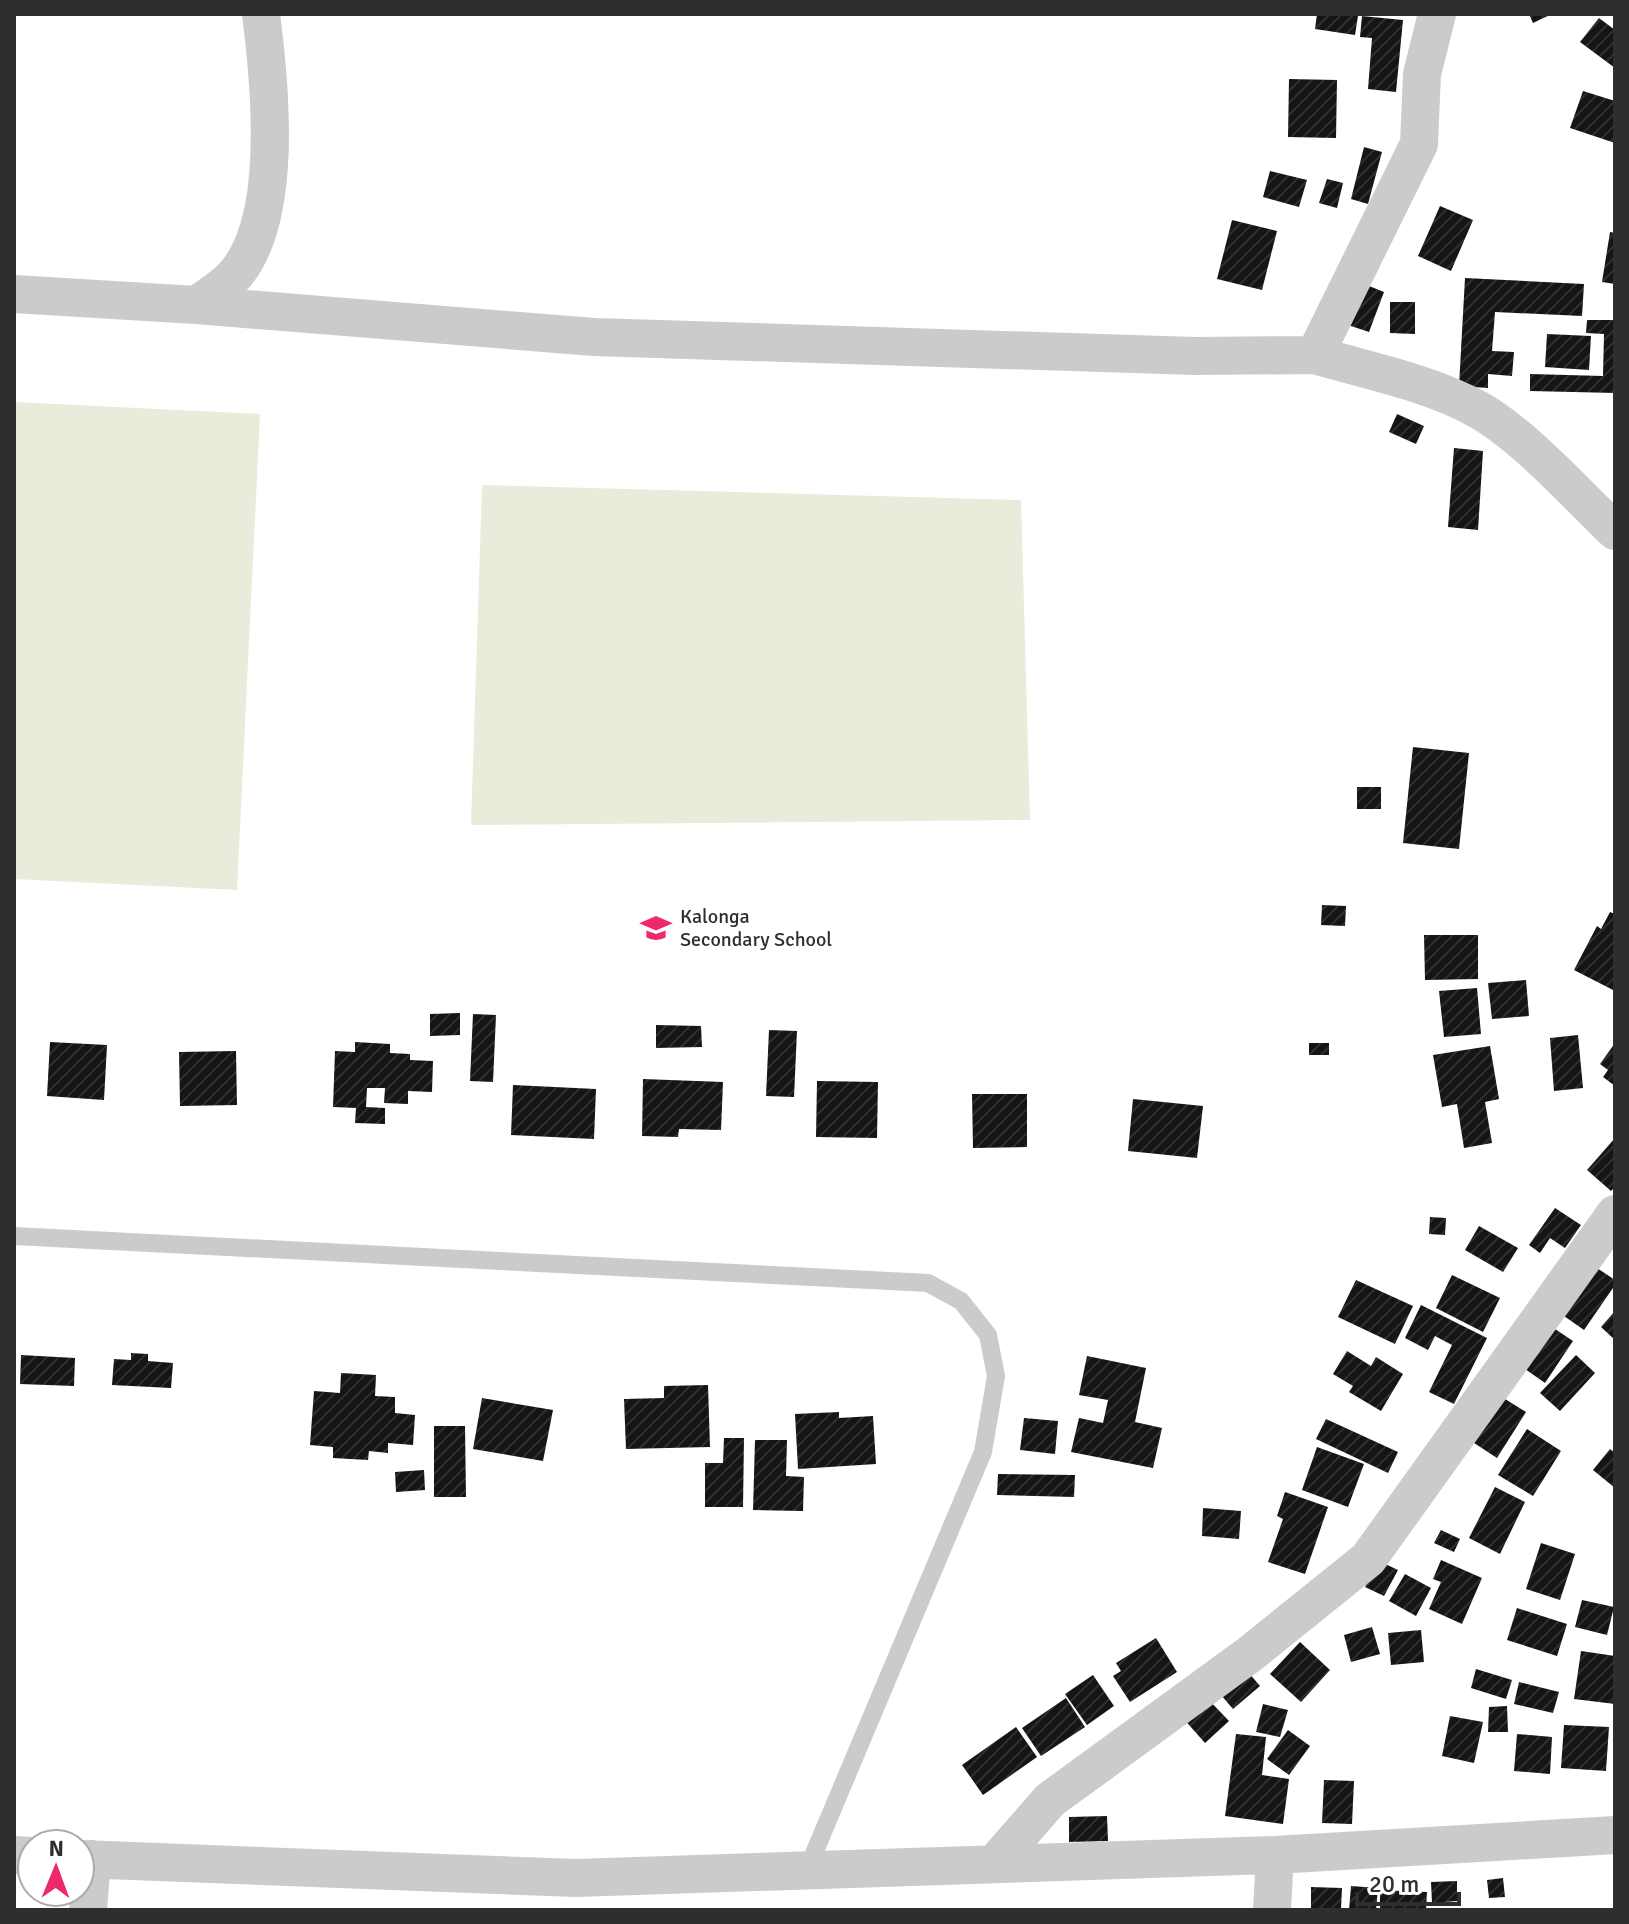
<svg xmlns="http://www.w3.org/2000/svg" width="1629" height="1924" font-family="Signika,sans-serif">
	<defs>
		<pattern id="building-hatch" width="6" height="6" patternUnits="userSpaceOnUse" patternTransform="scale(2)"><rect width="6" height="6" fill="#151515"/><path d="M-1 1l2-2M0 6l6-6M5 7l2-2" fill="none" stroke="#2f2f2f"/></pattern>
	</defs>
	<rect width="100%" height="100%" fill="#fff"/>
	<path fill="#e9ecdb" d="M 14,402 L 260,414 L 237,890 L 14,879 Z
		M 482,485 L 1021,500 L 1030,820 L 471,825 Z"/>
	<path fill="url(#building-hatch)" d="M 1317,14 L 1358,16 L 1355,35 L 1315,29 Z
		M 1529,14 L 1552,14 L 1533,23 Z
		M 1362,16 L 1403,20 L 1396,92 L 1368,89 L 1372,38 L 1360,37 Z
		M 1599,18 L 1615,30 L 1615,68 L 1580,42 Z
		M 1289,79 L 1337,80 L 1336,138 L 1288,137 Z
		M 1583,91 L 1615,101 L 1615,143 L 1570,128 Z
		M 1364,147 L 1382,152 L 1368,204 L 1351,199 Z
		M 1270,171 L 1307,180 L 1299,207 L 1263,197 Z
		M 1327,179 L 1343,183 L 1337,208 L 1319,203 Z
		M 1440,206 L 1473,220 L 1451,271 L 1418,256 Z
		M 1232,220 L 1277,231 L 1262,290 L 1217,279 Z
		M 1610,232 L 1615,233 L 1615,284 L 1602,282 Z
		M 1465,278 L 1584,284 L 1582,316 L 1495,312 L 1492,351 L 1514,352 L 1512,376 L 1488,374 L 1488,388 L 1459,386 Z
		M 1364,284 L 1384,292 L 1369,332 L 1348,325 Z
		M 1390,302 L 1415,302 L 1415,334 L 1390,333 Z
		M 1587,320 L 1615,320 L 1615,393 L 1530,391 L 1530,374 L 1603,376 L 1604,334 L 1586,333 Z
		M 1547,334 L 1591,336 L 1589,370 L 1545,367 Z
		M 1397,414 L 1424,426 L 1416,444 L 1389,432 Z
		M 1454,448 L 1483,451 L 1478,530 L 1448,527 Z
		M 1413,747 L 1469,753 L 1459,849 L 1403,843 Z
		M 1357,787 L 1381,787 L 1381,809 L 1357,809 Z
		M 1322,905 L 1346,906 L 1345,926 L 1321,925 Z
		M 1610,912 L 1615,914 L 1615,991 L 1574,970 L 1597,926 L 1601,929 Z
		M 1424,935 L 1478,935 L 1478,979 L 1425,980 Z
		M 1526,980 L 1529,1016 L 1492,1019 L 1488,983 Z
		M 1477,988 L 1481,1034 L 1444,1037 L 1439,991 Z
		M 460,1013 L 460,1035 L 430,1036 L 430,1014 Z
		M 473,1014 L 496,1015 L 493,1082 L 470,1081 Z
		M 656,1025 L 701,1026 L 702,1047 L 656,1048 Z
		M 769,1030 L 797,1031 L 794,1097 L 766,1096 Z
		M 1578,1035 L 1583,1088 L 1554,1091 L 1550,1038 Z
		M 50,1042 L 107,1045 L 104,1100 L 47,1096 Z
		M 355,1042 L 390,1044 L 390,1053 L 410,1054 L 410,1060 L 433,1061 L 432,1092 L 408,1091 L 408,1104 L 384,1103 L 385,1088 L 367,1088 L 366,1107 L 385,1108 L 385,1124 L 355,1123 L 356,1108 L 333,1107 L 335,1051 L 355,1052 Z
		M 1309,1043 L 1329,1043 L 1329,1055 L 1309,1055 Z
		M 1615,1043 L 1615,1086 L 1603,1077 L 1608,1070 L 1600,1064 Z
		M 1490,1046 L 1499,1099 L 1485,1102 L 1492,1143 L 1464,1148 L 1457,1104 L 1442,1107 L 1433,1055 Z
		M 236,1051 L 237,1105 L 180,1106 L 179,1052 Z
		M 643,1079 L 723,1082 L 721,1130 L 679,1129 L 678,1137 L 642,1136 Z
		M 817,1081 L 878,1082 L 877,1138 L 816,1137 Z
		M 513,1085 L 596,1089 L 594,1139 L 511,1135 Z
		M 972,1094 L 1027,1094 L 1027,1147 L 973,1148 Z
		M 1133,1099 L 1203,1106 L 1197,1158 L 1128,1151 Z
		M 1615,1138 L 1615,1187 L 1611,1191 L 1587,1170 Z
		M 1555,1208 L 1581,1225 L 1565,1248 L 1550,1238 L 1540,1253 L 1529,1245 Z
		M 1430,1217 L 1446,1218 L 1445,1235 L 1429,1234 Z
		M 1479,1226 L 1518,1248 L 1503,1272 L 1465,1250 Z
		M 1597,1268 L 1615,1280 L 1615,1285 L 1584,1330 L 1564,1316 Z
		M 1452,1275 L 1500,1298 L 1483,1332 L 1436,1308 Z
		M 1356,1280 L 1413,1306 L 1395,1344 L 1338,1317 Z
		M 1421,1305 L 1487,1338 L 1454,1404 L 1429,1392 L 1452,1345 L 1435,1336 L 1428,1350 L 1405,1338 Z
		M 1615,1311 L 1615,1340 L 1601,1327 Z
		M 1549,1325 L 1573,1341 L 1545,1383 L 1521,1366 Z
		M 1347,1351 L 1371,1366 L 1376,1357 L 1403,1374 L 1381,1411 L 1349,1392 L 1353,1386 L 1333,1374 Z
		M 131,1353 L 148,1354 L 148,1361 L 173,1363 L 171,1388 L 112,1385 L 114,1359 L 131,1360 Z
		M 21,1355 L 75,1358 L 74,1386 L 20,1384 Z
		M 1576,1355 L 1595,1373 L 1560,1411 L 1540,1393 Z
		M 1087,1356 L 1146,1368 L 1135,1422 L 1162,1428 L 1153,1468 L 1071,1452 L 1079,1418 L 1103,1423 L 1108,1400 L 1079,1395 Z
		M 341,1373 L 376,1375 L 375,1396 L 395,1397 L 395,1413 L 415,1415 L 413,1445 L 388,1443 L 388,1453 L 369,1451 L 368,1460 L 333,1458 L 333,1447 L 310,1445 L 314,1391 L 340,1393 Z
		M 708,1385 L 710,1447 L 626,1449 L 624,1399 L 664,1398 L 664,1386 Z
		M 1497,1394 L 1526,1412 L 1497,1458 L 1468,1439 Z
		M 482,1398 L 553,1410 L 543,1461 L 473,1449 Z
		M 839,1412 L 839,1418 L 873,1416 L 876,1464 L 798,1469 L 795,1414 Z
		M 1024,1418 L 1058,1421 L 1055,1454 L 1020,1450 Z
		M 1326,1419 L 1398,1452 L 1388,1473 L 1316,1439 Z
		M 434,1426 L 465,1426 L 466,1497 L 434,1497 Z
		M 1527,1429 L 1561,1451 L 1533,1496 L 1498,1475 Z
		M 724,1438 L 744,1438 L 743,1507 L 705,1507 L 705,1463 L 723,1463 Z
		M 755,1440 L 787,1440 L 786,1476 L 804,1477 L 803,1511 L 753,1510 Z
		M 1317,1447 L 1364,1464 L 1348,1507 L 1302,1490 Z
		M 1610,1449 L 1615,1453 L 1615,1488 L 1593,1470 Z
		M 424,1470 L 425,1490 L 396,1492 L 395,1472 Z
		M 998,1474 L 1075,1475 L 1074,1497 L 997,1495 Z
		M 1495,1487 L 1525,1502 L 1500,1554 L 1469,1538 Z
		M 1285,1492 L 1328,1507 L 1305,1574 L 1268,1562 L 1283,1519 L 1277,1516 Z
		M 1203,1508 L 1241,1511 L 1239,1539 L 1202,1536 Z
		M 1441,1530 L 1460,1539 L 1454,1552 L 1434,1543 Z
		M 1541,1543 L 1575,1554 L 1560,1600 L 1526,1589 Z
		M 1441,1560 L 1482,1578 L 1462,1624 L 1429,1609 L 1441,1582 L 1433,1579 Z
		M 1379,1561 L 1398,1570 L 1384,1596 L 1365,1587 Z
		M 1405,1574 L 1431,1588 L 1416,1616 L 1389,1601 Z
		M 1582,1600 L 1614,1607 L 1607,1635 L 1575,1627 Z
		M 1517,1608 L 1567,1624 L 1557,1656 L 1507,1640 Z
		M 1372,1627 L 1380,1654 L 1351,1662 L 1344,1635 Z
		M 1421,1630 L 1424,1662 L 1391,1665 L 1388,1633 Z
		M 1156,1638 L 1177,1672 L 1130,1702 L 1113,1676 L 1121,1671 L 1116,1663 Z
		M 1300,1642 L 1330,1670 L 1301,1702 L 1270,1674 Z
		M 1581,1651 L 1615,1656 L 1615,1704 L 1574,1699 Z
		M 1476,1669 L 1512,1680 L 1506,1699 L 1471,1688 Z
		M 1248,1672 L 1260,1686 L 1233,1709 L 1221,1695 Z
		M 1093,1675 L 1114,1706 L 1087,1725 L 1065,1694 Z
		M 1519,1682 L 1559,1692 L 1553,1713 L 1514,1704 Z
		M 1205,1696 L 1229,1721 L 1205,1743 L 1182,1717 Z
		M 1066,1698 L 1085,1727 L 1041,1756 L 1022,1728 Z
		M 1263,1704 L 1288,1710 L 1280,1737 L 1256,1732 Z
		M 1507,1706 L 1508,1732 L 1488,1732 L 1489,1707 Z
		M 1450,1716 L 1483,1722 L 1474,1763 L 1442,1756 Z
		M 1564,1725 L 1609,1727 L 1606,1771 L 1561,1768 Z
		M 1016,1727 L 1037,1757 L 983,1795 L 962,1765 Z
		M 1288,1730 L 1310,1746 L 1289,1775 L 1267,1759 Z
		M 1236,1734 L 1266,1737 L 1262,1775 L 1289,1779 L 1283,1824 L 1225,1816 Z
		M 1517,1734 L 1552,1737 L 1550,1774 L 1514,1771 Z
		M 1324,1780 L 1354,1781 L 1352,1824 L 1322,1823 Z
		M 1107,1816 L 1108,1841 L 1069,1842 L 1069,1817 Z
		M 1503,1878 L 1505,1897 L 1489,1898 L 1487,1880 Z
		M 1457,1881 L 1457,1901 L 1432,1903 L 1431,1882 Z
		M 1351,1886 L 1378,1888 L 1376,1910 L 1349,1910 Z
		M 1311,1887 L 1342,1888 L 1341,1909 L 1311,1908 Z
		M 1380,1890 L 1427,1892 L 1426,1910 L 1380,1910 Z"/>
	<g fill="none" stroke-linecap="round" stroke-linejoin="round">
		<path stroke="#cbcbcb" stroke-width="18" d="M 14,1236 L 928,1283 L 961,1301 L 988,1335 L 996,1376 L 983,1452 L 807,1870"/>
		<path stroke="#cbcbcb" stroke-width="38" d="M 14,294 L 196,305 L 594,337 L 1195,356 L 1315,355 L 1419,144 L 1422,74 L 1437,14
			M 196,305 C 208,297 221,289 231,279 C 285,225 270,84 261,14
			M 1315,355 C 1368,371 1428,382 1477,409 C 1523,434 1576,494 1615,531
			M 14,1855 L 32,1856
			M 80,1859 L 576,1878 L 1275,1855 L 1615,1835
			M 994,1864 L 1050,1800 L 1250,1654 L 1368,1559 L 1615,1214
			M 88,1910 L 92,1859
			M 1272,1910 L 1275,1855"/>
	</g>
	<defs>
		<g id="school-bare" transform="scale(2.4)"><path d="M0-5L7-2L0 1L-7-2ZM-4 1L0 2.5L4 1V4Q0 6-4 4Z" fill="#ed286d" stroke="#fff" stroke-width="2.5" paint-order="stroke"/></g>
	</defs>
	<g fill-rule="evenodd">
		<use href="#school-bare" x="656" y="928"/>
	</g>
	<g text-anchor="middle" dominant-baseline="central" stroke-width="8" stroke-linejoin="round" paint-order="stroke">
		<g font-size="20" fill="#2e2e2e" stroke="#fff" text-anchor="start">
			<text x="680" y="916">Kalonga<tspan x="680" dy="23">Secondary School</tspan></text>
		</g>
	</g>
	<rect width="1629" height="1924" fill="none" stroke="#2e2e2e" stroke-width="32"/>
	<g transform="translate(56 1868) rotate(1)"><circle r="38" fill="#ffffff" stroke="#ababab" stroke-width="2"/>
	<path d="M0-6L14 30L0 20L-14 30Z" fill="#ed286d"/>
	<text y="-12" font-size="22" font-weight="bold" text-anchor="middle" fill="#2e2e2e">N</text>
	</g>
	<path d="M1357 1892v12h102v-12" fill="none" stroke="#2e2e2e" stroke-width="4"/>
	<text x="1369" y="1892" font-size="24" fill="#2e2e2e" stroke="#ffffff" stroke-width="6" paint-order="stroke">20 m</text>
</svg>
